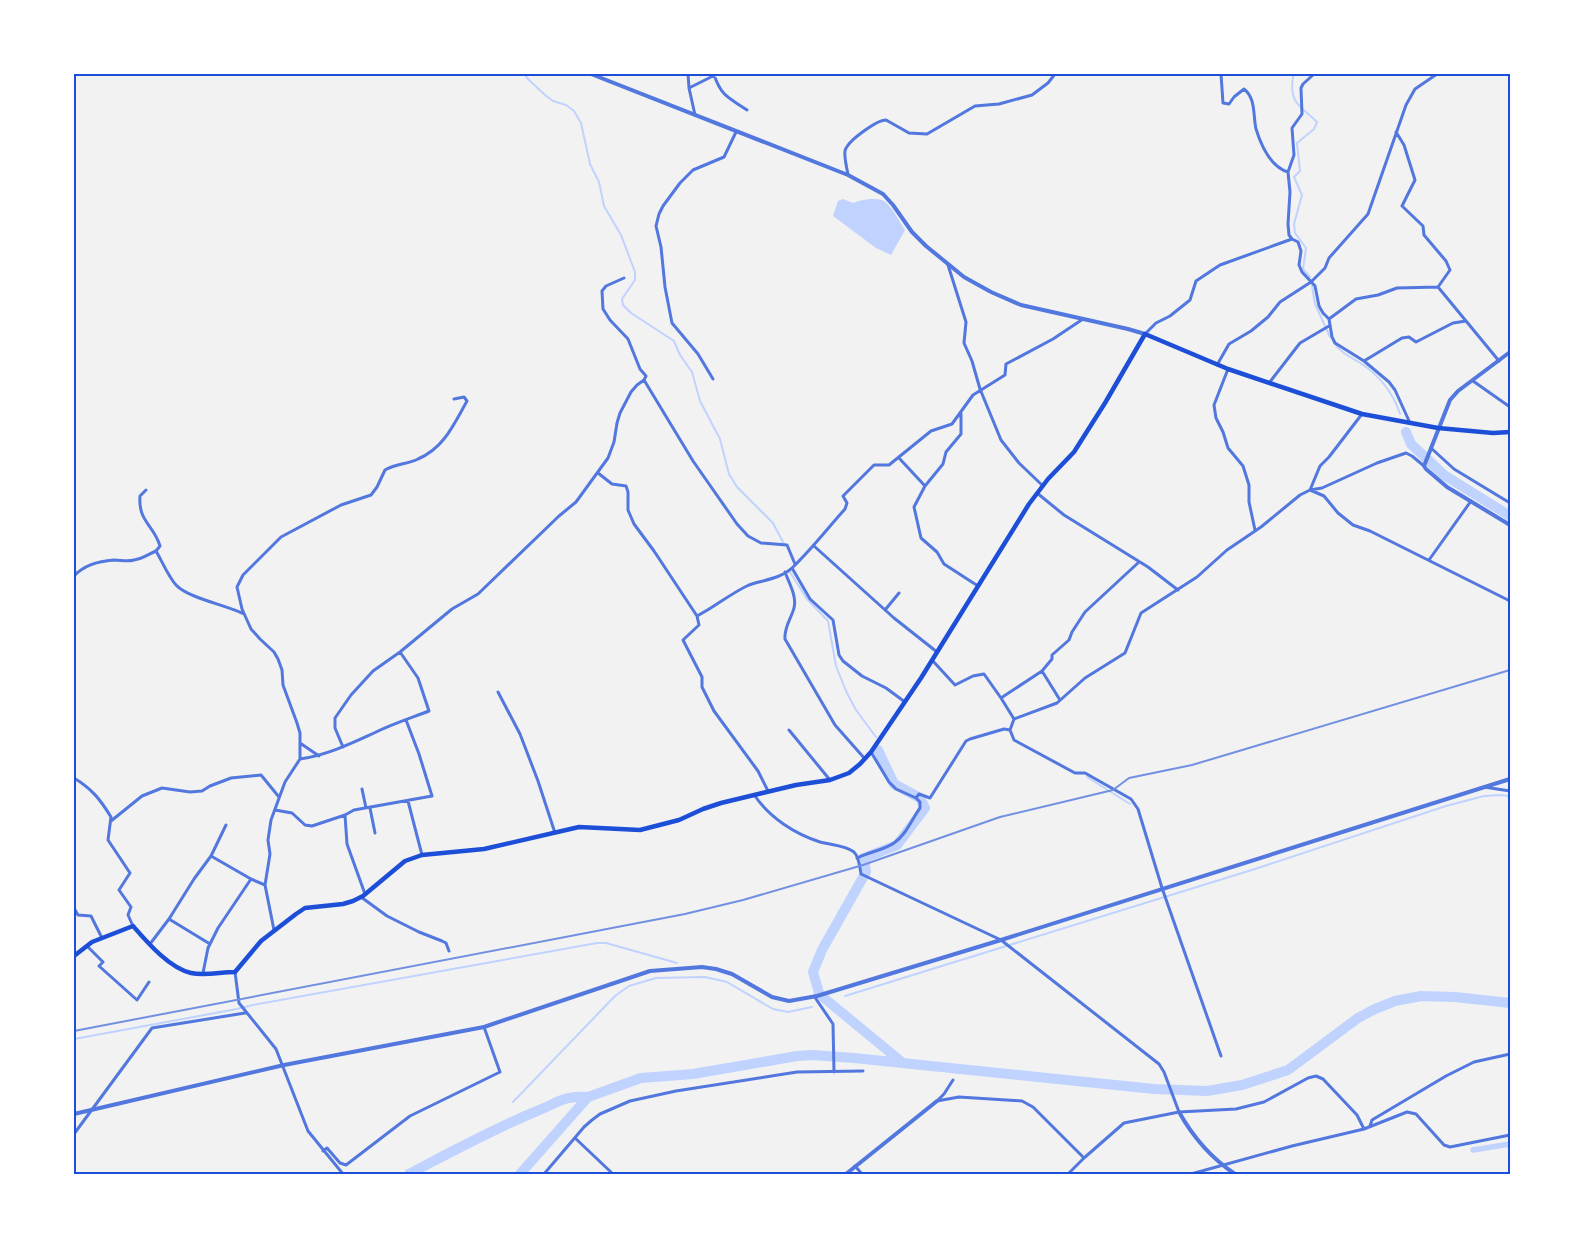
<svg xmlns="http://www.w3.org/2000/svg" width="1584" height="1248" font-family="Raleway,sans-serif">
	<rect width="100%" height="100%" fill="#f2f2f2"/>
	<path fill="#bfd3fe" d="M 843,199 L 853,203 C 861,200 876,197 884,201 C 891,205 901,224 905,230 L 891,255 L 876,248 L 833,216 L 838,201 Z"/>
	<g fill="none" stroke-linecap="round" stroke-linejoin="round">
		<path stroke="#bfd3fe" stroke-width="2" d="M 525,74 L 527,78 L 545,95 L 553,101 L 566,105 L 574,111 L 581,123 L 590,164 L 599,182 L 604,206 L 621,235 L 635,272 L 635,280 L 622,299 L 623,305 L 631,313 L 674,341 L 680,355 L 692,372 L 700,401 L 720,439 L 729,474 L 737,487 L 773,523 L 784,544
			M 1297,74 L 1293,76 C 1289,103 1299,105 1317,122 L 1314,129 L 1297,143 L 1300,171 L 1294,177 L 1302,195 L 1294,224 L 1295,233 L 1306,248 L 1303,269 L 1310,277
			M 1312,286 L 1315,304 L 1330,337
			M 1334,343 C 1340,352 1350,357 1359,362 C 1379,375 1393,392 1400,414
			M 790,572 L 807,599 L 828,621 L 836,666 L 846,691 L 856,710 L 876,737
			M 1087,777 L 1130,804
			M 845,996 L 1255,869 L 1446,806 L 1484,796 L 1500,795 L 1510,796
			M 74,1039 L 237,1009 L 253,1005 L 597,943 L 606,943 L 677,963
			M 513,1102 L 615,996 L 629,986 L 656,978 L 705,977 L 727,982 L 773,1009 L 788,1012 L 812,1007"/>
		<path stroke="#bfd3fe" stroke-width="5.5" d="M 1473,1150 L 1510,1144"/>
		<path stroke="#bfd3fe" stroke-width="10" d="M 1406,432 L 1411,444 L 1444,475 L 1510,516
			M 878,750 L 894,784 L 920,798 L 925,808 L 897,845 L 864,858 L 866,872 L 822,950 L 813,972 L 819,993 L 824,998 L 903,1063
			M 409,1174 C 451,1152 493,1129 537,1111 C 557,1103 565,1095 588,1097
			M 520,1174 L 588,1097 L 641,1078 L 693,1074 L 797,1056 L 813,1055 L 854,1058 L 1154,1089 L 1207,1091 L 1242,1085 L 1288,1070 L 1358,1018 L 1375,1009 L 1395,1001 L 1421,996 L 1455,997 L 1510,1003"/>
		<path stroke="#5277de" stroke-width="3" d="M 688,74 L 689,88 L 695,115
			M 1221,74 L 1223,103 L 1229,104 L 1234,97 L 1244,89 C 1256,98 1253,116 1256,129 C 1261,145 1271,167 1288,172
			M 714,75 C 722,97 728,97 747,110
			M 689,88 L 717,74
			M 1396,132 L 1404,145 L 1415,180 L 1402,206 L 1423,226 L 1424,235 L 1446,261 L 1450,270 L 1438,287
			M 848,175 C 847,168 844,158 845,151 C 847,141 877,120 886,120 L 909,133 L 927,134 L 975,106 L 999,104 L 1032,95 L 1048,83 L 1055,74
			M 1292,239 L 1298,242 L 1301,251 L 1299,265 L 1302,272 L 1315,286 L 1319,306 L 1323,313 L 1329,319 L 1332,337 L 1335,343 L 1364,361 L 1389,382 L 1395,390 L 1410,423
			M 948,265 L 966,322 L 964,343 L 972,361 L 980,389 L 1001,440 L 1019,463 L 1043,486
			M 624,278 L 606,286 L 602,291 L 603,309 L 610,320 L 628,339 L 640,369 L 646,376 L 644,380 L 693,461 L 737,524 L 748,536 L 761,543 L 787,545 L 795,564
			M 1329,319 L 1356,299 L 1378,295 L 1397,288 L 1438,287 L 1499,361
			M 1145,334 L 1156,323 L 1170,316 L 1190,300 L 1196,281 L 1220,265 L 1292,239 L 1289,235 L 1288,224 L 1290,192 L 1288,172 L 1294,155 L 1292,128 L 1302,114 L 1301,88 L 1303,84 L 1314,74
			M 1364,361 L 1402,338 L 1409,337 L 1416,342 L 1453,323 L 1466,321
			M 1217,365 L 1229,344 L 1251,331 L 1268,317 L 1280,302 L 1311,282 L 1325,268 L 1329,258 L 1368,214 L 1406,105 L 1415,89 L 1437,74
			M 1228,369 L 1214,405 L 1216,418 L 1223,432 L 1228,448 L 1243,466 L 1249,485 L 1249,502 L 1255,530
			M 713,379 L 698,354 L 672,323 L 665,287 L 661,247 L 656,226 L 659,214 L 663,206 L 680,183 L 693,170 L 724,157 L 736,132
			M 1473,381 L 1510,407
			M 1269,383 L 1300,343 L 1329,326
			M 1362,414 L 1329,457 L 1320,466 L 1310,490 L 1324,496 L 1338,513 L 1353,525 L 1370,531 L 1510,601
			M 1431,448 L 1454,469 L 1510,503
			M 899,458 L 925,486 L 914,507 L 921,538 L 937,552 L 944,564 L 978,586
			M 598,473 L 612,484 L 626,486 L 628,492 L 628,510 L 634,524 L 654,551 L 697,616 L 699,625 L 683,640 L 702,677 L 702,687 L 714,711 L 758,771 L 768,791
			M 925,486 L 943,464 L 946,452 L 961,434 L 961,414
			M 146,490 L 140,496 C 138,522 154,525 160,546 L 156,551
			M 1037,493 L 1064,515 L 1148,567 L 1178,590
			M 814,546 L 894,618 L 937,652
			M 1429,560 L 1471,501
			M 792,568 L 810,599 L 833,620 L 839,655 L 843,661 L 862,676 L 886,688 L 905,702
			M 785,572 C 789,583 797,596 794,608 C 791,619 784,627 785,639 L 835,725 L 865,759
			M 74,576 C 84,565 99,561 114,560 C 121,560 127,562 134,560 C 142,559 149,554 156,551 C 162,561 168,576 176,585 C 188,598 226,605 244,614
			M 885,610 L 899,593
			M 697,616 C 715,607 731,593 749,585 C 763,580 780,579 792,568 C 811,550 827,529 845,509 L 847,503 L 843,496 L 874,465 L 889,465 L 931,431 L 952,424 L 973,395 L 1005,375 L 1006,364 L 1053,339 L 1083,319
			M 932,660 L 955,685 L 973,676 L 984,674 L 1001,698
			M 498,692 L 520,734 L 538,781 L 555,833
			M 1060,700 L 1042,671 L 1052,659 L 1052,655 L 1069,640 L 1072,632 L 1085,612 L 1139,562
			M 1014,719 L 1001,698 L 1042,671
			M 789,730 L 830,780
			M 300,743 L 319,756
			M 343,747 L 335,728 L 335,718 L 351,695 L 373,671 L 400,652 L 452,609 L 478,594 L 559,516 L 576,502 L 608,458 L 614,442 L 617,423 L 620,413 L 631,392 L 637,385 L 644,380
			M 871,752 L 889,782 L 896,789 L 916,798
			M 300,759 C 327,755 350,744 374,733 C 392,724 411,718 429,711 L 418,678 L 400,652
			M 74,778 C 92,789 100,799 111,817 L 108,840 L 130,873 L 119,890 L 131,907 L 128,915 L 133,926
			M 1484,787 L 1510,791
			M 362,789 L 366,808
			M 755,796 C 770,818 795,834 820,842 C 831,845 845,845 854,852 C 859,857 860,868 861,874 L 1001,940 L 1159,1064 L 1164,1072 L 1179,1112
			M 408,801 L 422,855
			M 370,808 L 375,833
			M 275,810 L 292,813 L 305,825 L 312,826 L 345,815 L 347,844 L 365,894
			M 345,815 L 354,810 L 432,796 L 419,754 L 406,720
			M 111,821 L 142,796 L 162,788 L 190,792 L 202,791 L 210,786 L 231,778 L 261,775 L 279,797
			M 857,858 C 869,852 884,850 894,843 C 906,835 912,819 920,808 L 920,802 L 916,798 L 919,794 L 930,798 L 966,741 L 970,739 L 1004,729 L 1010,730
			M 251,879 L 265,885
			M 361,897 L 387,916 L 419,932 L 442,941 L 446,943 L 449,951
			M 74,908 L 78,915 L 91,916 L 102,938
			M 169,919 L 194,879 L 211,856
			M 274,930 L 265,885 L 270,854 L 268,840 L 271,820 L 285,782 L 300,759 L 300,733 L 297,723 L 283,685 L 282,670 L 278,659 L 274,652 L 260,639 L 251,629 L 242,609 L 237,587 L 243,575 L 281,537 L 341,505 L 371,495 L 377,487 L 385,470 C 395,464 408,464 418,459 C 444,448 454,424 467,401 L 464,397 L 454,399
			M 150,944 L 169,919 L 210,944
			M 87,946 L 103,962 L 99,966 L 137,1000 L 149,982
			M 235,972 L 239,1003 L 276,1049 L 308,1131 L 343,1174
			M 203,973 L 208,948 L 218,928 L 251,879 L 211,856 L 226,825
			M 814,996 L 833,1024 L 834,1072
			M 1221,1056 L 1162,888 L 1138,809 L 1131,799 L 1085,773 L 1075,773 L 1014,740 L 1010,730 L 1014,719 L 1057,703 L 1085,678 L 1125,653 L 1141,613 L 1197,577 L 1227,550 L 1261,527 L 1300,495 L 1310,490 L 1322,488 L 1377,463 L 1406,453 L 1412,456 L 1424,466
			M 938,1100 L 944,1094 L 953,1080
			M 937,1101 L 959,1097 L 1022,1101 L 1033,1107 L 1084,1158
			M 1370,1126 L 1372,1120 L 1446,1076 L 1474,1062 L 1510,1054
			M 74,1134 L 152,1028 L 245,1013
			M 575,1138 L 613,1174
			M 323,1151 L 327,1148 L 340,1163 L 346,1165 L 410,1116 L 500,1072 L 484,1027
			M 855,1166 L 862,1174
			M 544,1174 L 584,1127 L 592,1120 L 600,1114 L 630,1101 L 676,1091 L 797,1072 L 863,1071
			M 1068,1174 L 1084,1158 L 1124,1123 L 1179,1112 L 1236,1109 L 1264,1102 L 1308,1078 L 1316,1076 L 1323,1079 L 1357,1115 L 1364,1129
			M 1191,1174 L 1292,1146 L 1364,1129 L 1407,1112 L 1416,1114 L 1444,1145 L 1450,1147 L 1510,1135"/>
		<path stroke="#5277de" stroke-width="4" d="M 591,74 L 848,175 L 883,194 L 893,205 L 912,232 L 926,246 L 964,277 L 991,292 L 1021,305 L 1128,329 L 1145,334
			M 1510,352 L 1458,391 L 1450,400 L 1424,466 L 1426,469 L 1447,487 L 1510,525
			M 1179,1112 C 1193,1137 1211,1158 1235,1174
			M 74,1114 L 284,1065 L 484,1027 L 650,971 L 702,967 L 716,969 L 732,974 L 772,997 L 789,1001 L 817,996 L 1001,940 L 1510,779
			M 846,1174 L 937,1101"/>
		<path stroke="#1d4ed8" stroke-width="4.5" d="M 74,956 L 92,942 L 133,926 C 147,942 169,968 191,973 C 205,976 221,972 235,972 L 261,941 L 296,914 L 305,908 L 343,904 L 353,901 L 363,896 L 405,861 L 422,855 L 484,849 L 579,827 L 640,830 L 679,820 L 703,809 L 721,803 L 796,785 L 830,780 L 849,773 L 860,764 L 871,752 L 921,678 L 1029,504 L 1048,479 L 1074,452 L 1105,403 L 1145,334 L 1228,369 L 1362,414 L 1438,428 L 1493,433 L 1510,432"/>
		<path stroke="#7290e2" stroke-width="2" d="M 74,1031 L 685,914 L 743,900 L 863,865 L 1000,817 L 1113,790 L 1129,778 L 1192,765 L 1510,670"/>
	</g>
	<rect width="1584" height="1248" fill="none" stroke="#ffffff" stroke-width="150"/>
	<rect x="75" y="75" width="1434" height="1098" fill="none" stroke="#1d4ed8" stroke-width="2"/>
</svg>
